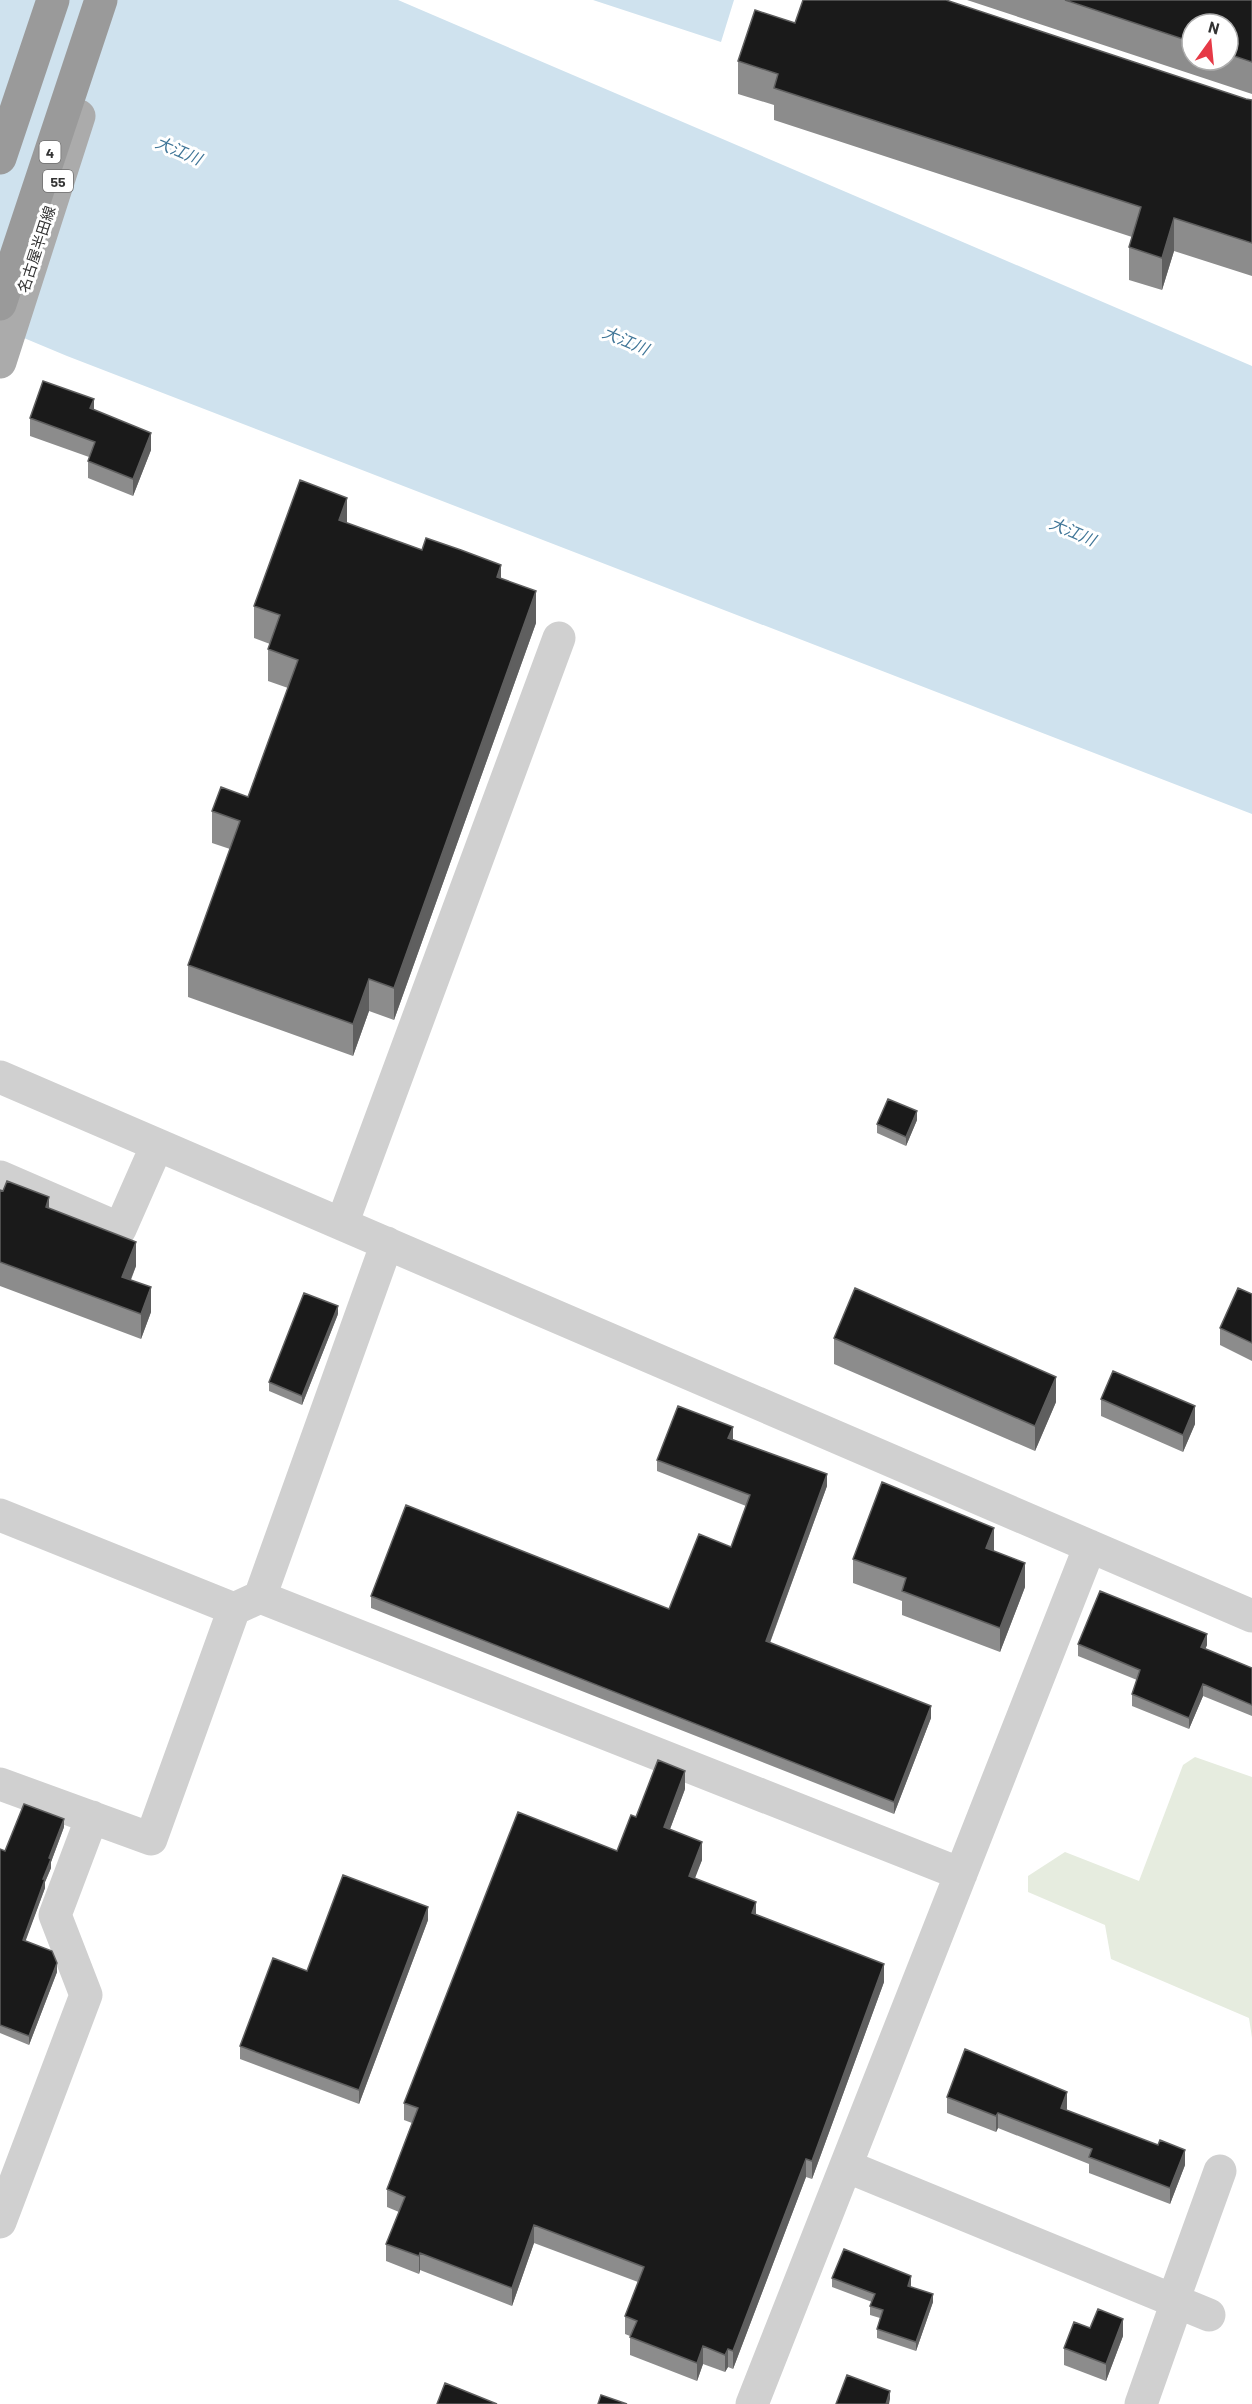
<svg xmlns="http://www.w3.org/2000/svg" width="1252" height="2404" font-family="Barlow,'Noto Sans JP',sans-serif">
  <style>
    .green { fill: #e6ecdf }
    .water { fill: #cfe2ee }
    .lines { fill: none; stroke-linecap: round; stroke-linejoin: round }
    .minor { stroke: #d0d0d0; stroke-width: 33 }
    .major { stroke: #ababab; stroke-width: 33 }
    .highway { stroke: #9a9a9a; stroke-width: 33 }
    .wall { fill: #8c8c8c; fill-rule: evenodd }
    .shaded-wall { fill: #5f5f5f }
    .building { fill: #1a1a1a; stroke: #5f5f5f; stroke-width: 1.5 }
    .labels { text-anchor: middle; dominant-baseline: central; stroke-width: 6; stroke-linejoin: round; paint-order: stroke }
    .shield { fill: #fff; stroke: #707070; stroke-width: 1.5 }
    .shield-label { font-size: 14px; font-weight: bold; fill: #333 }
    .street-label { font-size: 15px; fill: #333; stroke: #fff }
    .water-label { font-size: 16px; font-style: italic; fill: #3f7597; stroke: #fff }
  </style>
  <rect width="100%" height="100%" fill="#fff"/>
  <path class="green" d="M 1195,1757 L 1252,1777 L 1252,2038 L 1249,2018 L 1111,1959 L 1105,1925 L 1028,1892 L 1028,1876 L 1065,1852 L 1139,1881 L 1183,1765 Z"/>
  <path class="water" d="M 0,0 L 398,0 L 1252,366 L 1252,814 L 67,356 L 0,328 Z
    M 593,0 L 734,0 L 721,42 Z"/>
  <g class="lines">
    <path class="minor" d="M 0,1077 L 1252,1616
      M 0,1177 L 120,1229 L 157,1145
      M 342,1224 L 559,638
      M 387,1243 L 260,1597 L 961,1874
      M 0,1515 L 234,1609
      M 0,1784 L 151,1839 L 234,1609 L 260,1597
      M 846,2166 L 1209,2315
      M 0,2222 L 86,1995 L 55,1915 L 92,1817
      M 1173,2301 L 1220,2171
      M 752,2404 L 1090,1546
      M 1141,2404 L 1177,2302"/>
    <path class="major" d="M 0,362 L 79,116"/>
    <path class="highway" d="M 0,158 L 53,0
      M 0,304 L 101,0"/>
  </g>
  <path class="wall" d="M 967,0 L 1252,0 L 1252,94 ZM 1192,24 L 1228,24 L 1228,60 L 1192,60 Z
    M 795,23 L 1252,100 L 1252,276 L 1174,251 L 1162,290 L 1129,280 L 1129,247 L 1132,237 L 774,120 L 774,105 L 738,94 L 738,61 Z
    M 94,410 L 151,450 L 133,496 L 88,478 L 88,461 L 89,457 L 30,436 L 30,418 Z
    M 347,523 L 501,578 L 536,623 L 394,1020 L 369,1011 L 353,1056 L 188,997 L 188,965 L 230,849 L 212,843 L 212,811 L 248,797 L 288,688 L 268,681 L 268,649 L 270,644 L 254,638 L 254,606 Z
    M 917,1120 L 906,1146 L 877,1133 L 877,1124 Z
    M 0,1190 L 49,1208 L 136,1266 L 131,1280 L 151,1312 L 141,1339 L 0,1286 Z
    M 1252,1294 L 1252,1361 L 1220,1345 L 1220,1328 Z
    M 338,1314 L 302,1405 L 269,1391 L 269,1382 Z
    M 834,1338 L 1056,1402 L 1035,1451 L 834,1364 Z
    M 1101,1399 L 1195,1424 L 1183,1452 L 1101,1416 Z
    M 733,1440 L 827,1486 L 770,1643 L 931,1718 L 894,1814 L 371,1608 L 371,1596 L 669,1609 L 731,1547 L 746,1506 L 657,1471 L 657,1460 Z
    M 994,1551 L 1025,1587 L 1000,1652 L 902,1615 L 902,1601 L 853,1583 L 853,1559 Z
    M 1078,1644 L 1207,1645 L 1205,1649 L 1252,1668 L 1252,1716 L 1203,1696 L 1189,1729 L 1132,1706 L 1132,1694 L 1137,1680 L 1078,1656 Z
    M 685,1789 L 670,1829 L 702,1860 L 694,1878 L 756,1915 L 884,1982 L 812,2179 L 806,2177 L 733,2369 L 728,2367 L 725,2372 L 703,2364 L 697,2381 L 630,2355 L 630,2336 L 625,2334 L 625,2316 L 638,2282 L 534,2243 L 512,2306 L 420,2270 L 419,2274 L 386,2261 L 386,2244 L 399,2212 L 387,2207 L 387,2189 L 412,2123 L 404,2120 L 404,2103 L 617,1851 L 636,1817 Z
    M 64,1827 L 51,1862 L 51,1868 L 45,1882 L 45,1888 L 25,1941 L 57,1972 L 29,2045 L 0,2033 L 0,1850 L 5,1851 Z
    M 428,1920 L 359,2104 L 240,2059 L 240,2046 L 307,1971 Z
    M 947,2097 L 1067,2108 L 1067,2110 L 1185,2165 L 1170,2204 L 1089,2173 L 1089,2164 L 998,2128 L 996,2132 L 947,2113 Z
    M 832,2278 L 911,2285 L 910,2287 L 933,2302 L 916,2351 L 877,2338 L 877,2329 L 880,2318 L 870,2315 L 870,2306 L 872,2302 L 832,2287 Z
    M 1090,2328 L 1123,2336 L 1106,2381 L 1064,2365 L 1064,2348 Z"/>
  <path class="shaded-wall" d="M 1174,218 L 1174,251 L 1162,290 L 1162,258 Z
    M 94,399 L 94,416 L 90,408 Z
    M 151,433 L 151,450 L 133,496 L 133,479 Z
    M 347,498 L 347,530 L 339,520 Z
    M 501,565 L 501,597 L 497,577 Z
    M 536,591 L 536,623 L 394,1020 L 394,988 Z
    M 369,979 L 369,1011 L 353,1056 L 353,1024 Z
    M 917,1111 L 917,1120 L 906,1146 L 906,1137 Z
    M 49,1197 L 49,1221 L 46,1207 Z
    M 136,1242 L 136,1266 L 122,1301 L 122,1277 Z
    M 151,1287 L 151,1312 L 141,1339 L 141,1314 Z
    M 338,1306 L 338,1314 L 302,1405 L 302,1396 Z
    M 1056,1377 L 1056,1402 L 1035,1451 L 1035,1426 Z
    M 1195,1406 L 1195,1424 L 1183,1452 L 1183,1435 Z
    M 733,1427 L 733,1439 L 728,1450 L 728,1438 Z
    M 827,1474 L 827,1486 L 766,1653 L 766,1641 Z
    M 994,1528 L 994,1553 L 986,1548 Z
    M 1025,1563 L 1025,1587 L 1000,1652 L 1000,1628 Z
    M 1207,1634 L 1207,1645 L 1201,1659 L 1201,1647 Z
    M 1203,1684 L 1203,1696 L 1189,1729 L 1189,1718 Z
    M 931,1706 L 931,1718 L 894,1814 L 894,1802 Z
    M 685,1771 L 685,1789 L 664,1845 L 664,1827 Z
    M 64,1819 L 64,1827 L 51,1862 L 51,1868 L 45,1882 L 45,1888 L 23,1948 L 23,1940 L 43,1879 L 49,1858 Z
    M 702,1842 L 702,1860 L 689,1894 L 689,1876 Z
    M 756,1902 L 756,1920 L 752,1913 Z
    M 428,1907 L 428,1920 L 359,2104 L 359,2090 Z
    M 57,1963 L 57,1972 L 29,2045 L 29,2036 Z
    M 884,1964 L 884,1982 L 812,2179 L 812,2161 Z
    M 1067,2092 L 1067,2108 L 1061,2124 L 1061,2108 Z
    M 998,2113 L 998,2128 L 996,2132 L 996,2116 Z
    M 1185,2150 L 1185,2165 L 1170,2204 L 1170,2188 Z
    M 806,2159 L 806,2177 L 733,2369 L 733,2351 Z
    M 534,2225 L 534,2243 L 512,2306 L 512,2288 Z
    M 420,2253 L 420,2270 L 419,2274 L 419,2256 Z
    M 911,2276 L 911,2285 L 908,2295 L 908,2286 Z
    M 933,2294 L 933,2302 L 916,2351 L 916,2342 Z
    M 1123,2319 L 1123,2336 L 1106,2381 L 1106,2364 Z
    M 703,2346 L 703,2364 L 697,2381 L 697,2363 Z
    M 728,2349 L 728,2367 L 725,2372 L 725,2355 Z
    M 890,2391 L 890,2399 L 889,2404 L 886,2404 Z"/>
  <path class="building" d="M 803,0 L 946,0 L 1246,99 L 1252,100 L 1252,243 L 1174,218 L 1162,258 L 1129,247 L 1141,207 L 774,88 L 778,74 L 738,61 L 755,10 L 795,23 Z
    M 1065,0 L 1252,0 L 1252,62 L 1228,54 L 1228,24 L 1192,24 L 1192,42 Z
    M 43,381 L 94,399 L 90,408 L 151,433 L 133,479 L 88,461 L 95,442 L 30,418 Z
    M 300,480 L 347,498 L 339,520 L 422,550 L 426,538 L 461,550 L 501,565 L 497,577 L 536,591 L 394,988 L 369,979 L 353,1024 L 188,965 L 240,821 L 212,811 L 221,787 L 248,797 L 298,660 L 268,649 L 280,615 L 254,606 Z
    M 888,1099 L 917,1111 L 906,1137 L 877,1124 Z
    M 7,1181 L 49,1197 L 46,1207 L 136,1242 L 122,1277 L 151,1287 L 141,1314 L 0,1262 L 0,1190 L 3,1191 Z
    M 855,1288 L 1056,1377 L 1035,1426 L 834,1338 Z
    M 1238,1288 L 1252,1294 L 1252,1343 L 1220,1328 Z
    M 304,1293 L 338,1306 L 302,1396 L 269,1382 Z
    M 1113,1371 L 1195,1406 L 1183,1435 L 1101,1399 Z
    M 678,1406 L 733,1427 L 728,1438 L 827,1474 L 766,1641 L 931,1706 L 894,1802 L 371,1596 L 406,1505 L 669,1609 L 699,1534 L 731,1547 L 750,1495 L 657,1460 Z
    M 882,1482 L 994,1528 L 986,1548 L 1025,1563 L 1000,1628 L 902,1591 L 906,1578 L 853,1559 Z
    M 1100,1591 L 1207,1634 L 1201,1647 L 1252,1668 L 1252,1705 L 1203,1684 L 1189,1718 L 1132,1694 L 1140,1670 L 1078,1644 Z
    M 658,1760 L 685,1771 L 664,1827 L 702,1842 L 689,1876 L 756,1902 L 752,1913 L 884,1964 L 812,2161 L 806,2159 L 733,2351 L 728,2349 L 725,2355 L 703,2346 L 697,2363 L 630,2337 L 637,2321 L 625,2316 L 644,2267 L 534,2225 L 512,2288 L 420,2253 L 419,2256 L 386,2244 L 405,2197 L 387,2189 L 418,2108 L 404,2103 L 518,1812 L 617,1851 L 631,1815 L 636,1817 Z
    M 24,1804 L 64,1819 L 49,1858 L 51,1859 L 43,1879 L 45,1879 L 23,1940 L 52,1951 L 57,1963 L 29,2036 L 0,2025 L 0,1849 L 5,1851 Z
    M 343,1875 L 428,1907 L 359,2090 L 240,2046 L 273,1958 L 307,1971 Z
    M 965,2049 L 1067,2092 L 1061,2108 L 1158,2145 L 1160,2140 L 1185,2150 L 1170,2188 L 1089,2157 L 1092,2149 L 998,2113 L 996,2116 L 947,2097 Z
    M 844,2249 L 911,2276 L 908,2286 L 933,2294 L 916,2342 L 877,2329 L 883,2310 L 870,2306 L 875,2294 L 832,2278 Z
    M 1098,2309 L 1123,2319 L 1106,2364 L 1064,2348 L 1074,2322 L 1090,2328 Z
    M 847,2375 L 890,2391 L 886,2404 L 836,2404 Z
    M 445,2383 L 497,2404 L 437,2404 Z
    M 601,2395 L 627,2404 L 598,2404 Z"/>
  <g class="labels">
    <g class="shield">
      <rect x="39.5" y="141" width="21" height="22" rx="4.5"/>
      <rect x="43" y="170" width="30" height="22" rx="4.5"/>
    </g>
    <g class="shield-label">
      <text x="50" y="152">4</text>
      <text x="58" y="181">55</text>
    </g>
    <g class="street-label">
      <text transform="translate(36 249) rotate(-72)">名古屋半田線</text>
    </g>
    <g class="water-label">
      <text transform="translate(179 150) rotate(23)">大江川</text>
      <text transform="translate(626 340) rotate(23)">大江川</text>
      <text transform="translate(1073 531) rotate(23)">大江川</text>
    </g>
  </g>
  <g transform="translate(1210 42) rotate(15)"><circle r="28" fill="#ffffff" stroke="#adadad" stroke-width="1.5"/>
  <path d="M0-4.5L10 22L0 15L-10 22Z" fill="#e63946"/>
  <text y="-9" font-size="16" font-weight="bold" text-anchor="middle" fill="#333333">N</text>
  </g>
</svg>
